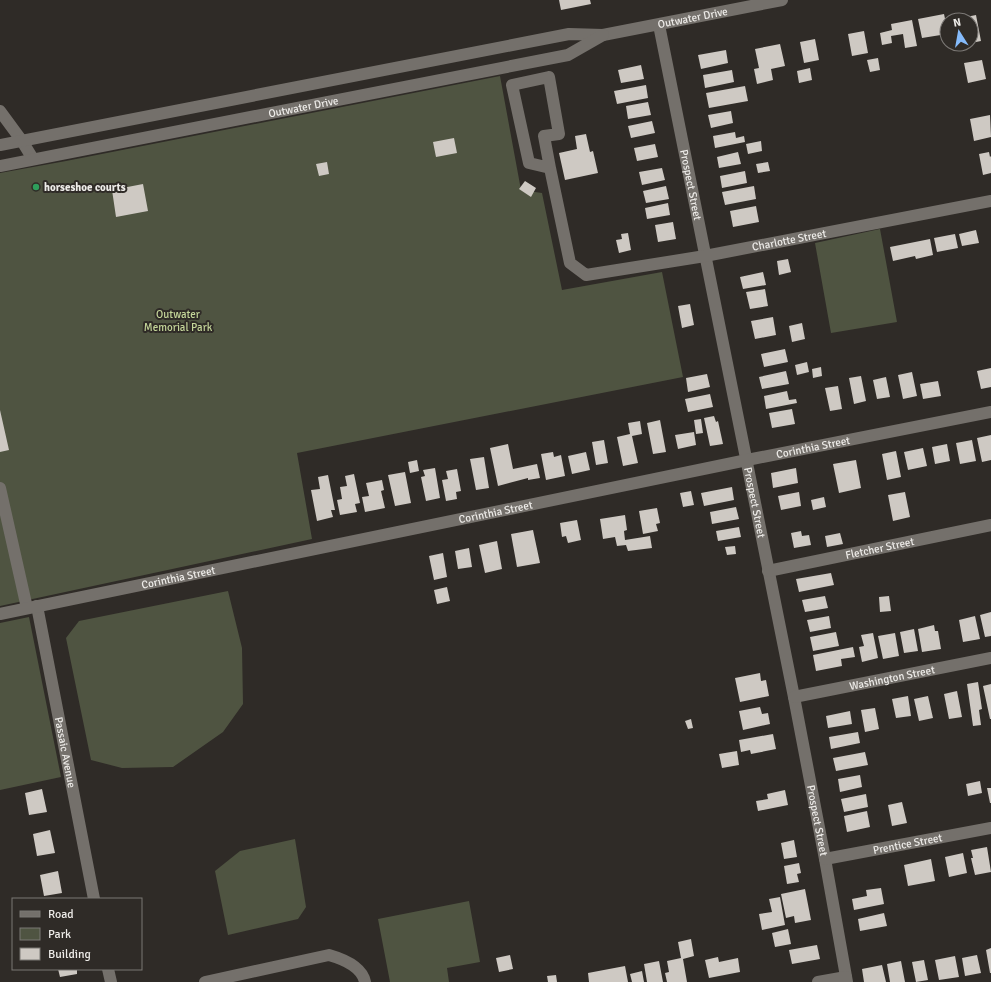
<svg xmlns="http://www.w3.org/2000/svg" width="991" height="982" font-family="Signika,sans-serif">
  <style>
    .green { fill: #4f5441 }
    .building { fill: #cec9c3 }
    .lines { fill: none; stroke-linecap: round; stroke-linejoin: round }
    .minor { stroke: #74706b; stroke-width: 12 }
    .leisure-dot { fill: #2e9e5b; stroke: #2f2b27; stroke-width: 1.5 }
    .labels { text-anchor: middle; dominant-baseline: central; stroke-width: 4; stroke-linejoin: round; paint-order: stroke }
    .street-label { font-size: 11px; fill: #eeece9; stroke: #2f2b27 }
    .poi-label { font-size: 11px; font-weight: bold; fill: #eeece9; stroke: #2f2b27; text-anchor: start }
    .park-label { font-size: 11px; fill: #c4d599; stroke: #2f2b27 }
  </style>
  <rect width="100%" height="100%" fill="#2f2b27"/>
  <path class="green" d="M 500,76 L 521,190 L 542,193 L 562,290 L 662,272 L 683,377 L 297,453 L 312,539 L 0,606 L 0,173 L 66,161 Z
    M 880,229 L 897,322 L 831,333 L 815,243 Z
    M 228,591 L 242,648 L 243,704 L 223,732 L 173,767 L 122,768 L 91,760 L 66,638 L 79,621 Z
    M 29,617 L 61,777 L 0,790 L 0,623 Z
    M 295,839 L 306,907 L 298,919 L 228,935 L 215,871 L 240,851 Z
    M 469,901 L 480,962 L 447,968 L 449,982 L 390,982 L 378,919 Z"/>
  <path class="building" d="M 559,0 L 590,0 L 591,4 L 561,10 Z
    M 944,14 L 947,28 L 947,34 L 922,38 L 918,19 Z
    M 976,15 L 981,41 L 971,43 L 971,20 L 956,20 L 956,19 Z
    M 912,20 L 917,46 L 905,48 L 903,34 L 891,36 L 892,43 L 882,45 L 880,33 L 892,30 L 891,24 Z
    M 864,31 L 868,53 L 852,56 L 848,34 Z
    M 815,39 L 819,60 L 804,63 L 800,42 Z
    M 780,44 L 785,66 L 771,69 L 773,80 L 757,84 L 754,69 L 759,68 L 755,49 Z
    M 726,50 L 728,63 L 701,69 L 698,55 Z
    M 878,58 L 880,70 L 870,72 L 867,60 Z
    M 982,60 L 986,79 L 968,83 L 964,63 Z
    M 641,65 L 644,79 L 621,83 L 618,70 Z
    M 810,68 L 812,80 L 799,83 L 797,71 Z
    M 732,70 L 734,82 L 705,88 L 703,75 Z
    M 646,85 L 648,98 L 617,104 L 614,91 Z
    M 745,86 L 748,101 L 709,108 L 706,93 Z
    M 648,102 L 651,115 L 628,119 L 626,106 Z
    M 731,111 L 733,123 L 711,128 L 708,115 Z
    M 990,115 L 991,137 L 974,141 L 970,119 Z
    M 652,121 L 655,133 L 631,138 L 628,126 Z
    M 735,132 L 736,138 L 744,136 L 745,142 L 715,148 L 713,136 Z
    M 586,134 L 590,152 L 593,151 L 598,173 L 565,180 L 559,153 L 577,149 L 575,136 Z
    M 454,138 L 457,153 L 436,157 L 433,142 Z
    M 761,141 L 762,151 L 748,154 L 746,144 Z
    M 655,144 L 658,157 L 637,161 L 634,148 Z
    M 738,152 L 741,164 L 719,168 L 717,157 Z
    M 989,152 L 990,157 L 991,156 L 991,173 L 983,175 L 979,154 Z
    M 327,162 L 329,174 L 319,176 L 316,164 Z
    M 768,162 L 770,171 L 758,173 L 756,164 Z
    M 662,168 L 665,180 L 642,185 L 639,172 Z
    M 745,171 L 747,183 L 722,188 L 720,176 Z
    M 525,181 L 536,188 L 531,197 L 519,189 Z
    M 143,184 L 148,211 L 116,217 L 112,190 Z
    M 666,186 L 669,199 L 646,203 L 643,191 Z
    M 754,186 L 756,199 L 725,205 L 722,192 Z
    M 668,203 L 670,215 L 647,219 L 645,208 Z
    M 756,206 L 759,222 L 733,227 L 730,211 Z
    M 673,222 L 676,239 L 658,242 L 655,225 Z
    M 976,230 L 979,243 L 962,246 L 959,234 Z
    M 628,233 L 631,250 L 619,253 L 616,240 L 622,239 L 621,234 Z
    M 955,234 L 958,248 L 937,252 L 934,238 Z
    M 930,239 L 933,255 L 916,259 L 915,256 L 893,261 L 890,247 Z
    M 788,259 L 791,272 L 779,275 L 777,261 Z
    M 763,272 L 766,285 L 743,289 L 740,277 Z
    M 765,289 L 768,306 L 750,309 L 746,292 Z
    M 690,304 L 694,325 L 682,328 L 678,306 Z
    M 773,317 L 776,335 L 755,339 L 751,321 Z
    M 802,323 L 805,339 L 792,342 L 789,326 Z
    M 785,349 L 788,362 L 764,367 L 761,354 Z
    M 807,362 L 809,372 L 797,375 L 795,365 Z
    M 821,367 L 822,376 L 813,378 L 812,369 Z
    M 991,368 L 991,387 L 981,389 L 977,371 Z
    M 786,371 L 789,384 L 762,389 L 759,377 Z
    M 912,372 L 917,396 L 903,399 L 898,375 Z
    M 707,374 L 710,387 L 688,392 L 686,378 Z
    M 861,376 L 866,401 L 854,404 L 849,378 Z
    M 886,377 L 890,397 L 877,399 L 873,380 Z
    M 938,381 L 941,396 L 923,399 L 920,384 Z
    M 838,386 L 842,409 L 830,411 L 825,388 Z
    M 787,391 L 789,400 L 796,399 L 797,403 L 766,409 L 764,396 Z
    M 710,394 L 713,407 L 688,412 L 685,399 Z
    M 792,409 L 795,424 L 772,428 L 769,413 Z
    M 0,410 L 9,450 L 0,452 Z
    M 714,416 L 716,422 L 718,421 L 723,444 L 710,446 L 704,418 Z
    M 701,419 L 703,433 L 696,434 L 694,420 Z
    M 660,420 L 666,452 L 653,454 L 647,423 Z
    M 640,421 L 642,434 L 632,436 L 638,463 L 623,466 L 617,437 L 630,434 L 628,423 Z
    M 694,432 L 696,445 L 678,449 L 675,435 Z
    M 991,435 L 991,460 L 982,462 L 977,438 Z
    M 604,440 L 608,463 L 596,465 L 592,442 Z
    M 972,440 L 976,461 L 960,464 L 956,443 Z
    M 508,444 L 513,469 L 537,464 L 540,478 L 528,480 L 528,478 L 498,486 L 490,448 Z
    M 947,444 L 950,461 L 935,464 L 932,447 Z
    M 923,448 L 927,466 L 908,470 L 904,452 Z
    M 896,451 L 901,477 L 887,480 L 882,454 Z
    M 553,452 L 554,457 L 561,455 L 565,476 L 546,480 L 541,454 Z
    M 586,452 L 590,470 L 572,474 L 568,456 Z
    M 484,457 L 489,488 L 476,490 L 470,459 Z
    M 417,460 L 419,471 L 410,473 L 408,462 Z
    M 856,460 L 861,488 L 839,493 L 833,464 Z
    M 435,468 L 440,498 L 426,501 L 421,477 L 425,476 L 423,470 Z
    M 796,468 L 798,483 L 773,488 L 771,473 Z
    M 457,469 L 461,491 L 456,492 L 457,499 L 446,501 L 442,480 L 448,479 L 446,471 Z
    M 405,472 L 411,503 L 395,506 L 388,475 Z
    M 354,474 L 360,503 L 355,504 L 357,512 L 340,515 L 337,500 L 342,499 L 340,487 L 347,486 L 345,476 Z
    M 328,475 L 335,510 L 331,510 L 333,517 L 317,521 L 311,490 L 320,489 L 318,477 Z
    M 382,480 L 384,490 L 381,491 L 385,508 L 365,512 L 362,497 L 369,496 L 366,483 Z
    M 732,487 L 734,500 L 704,506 L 701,493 Z
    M 691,491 L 694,505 L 683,507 L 680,493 Z
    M 799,492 L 801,506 L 781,510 L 778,496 Z
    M 905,492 L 910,517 L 893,521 L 888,495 Z
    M 824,497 L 826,507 L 813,510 L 811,500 Z
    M 736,507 L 739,519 L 712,524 L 710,512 Z
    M 657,508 L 660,523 L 656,524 L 658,531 L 643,534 L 639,511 Z
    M 625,515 L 627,530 L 624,531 L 625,540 L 650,536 L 652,548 L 628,551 L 626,545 L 617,546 L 615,537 L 603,539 L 600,519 Z
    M 577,520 L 581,540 L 568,543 L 566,536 L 562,537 L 560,523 Z
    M 739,527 L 741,537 L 718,541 L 716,531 Z
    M 533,530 L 540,563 L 517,567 L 511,534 Z
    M 801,531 L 802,536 L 809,535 L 811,545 L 794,548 L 791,533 Z
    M 840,533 L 843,544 L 827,547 L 825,536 Z
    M 497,541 L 502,569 L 485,573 L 479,545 Z
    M 735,546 L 736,554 L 727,555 L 725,547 Z
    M 469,548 L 472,567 L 458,569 L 455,551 Z
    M 443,553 L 447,577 L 434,580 L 429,556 Z
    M 831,573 L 834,585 L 799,592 L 796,579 Z
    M 447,587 L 450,601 L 437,604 L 434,590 Z
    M 825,596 L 828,608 L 805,612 L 802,600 Z
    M 889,596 L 891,611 L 880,612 L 879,597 Z
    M 991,612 L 991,636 L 985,637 L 980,615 Z
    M 829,616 L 831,628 L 810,632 L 807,620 Z
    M 975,616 L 980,639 L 963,642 L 959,620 Z
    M 934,625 L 935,631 L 938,631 L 941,649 L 922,652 L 918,629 Z
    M 914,629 L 918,651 L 904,653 L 900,632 Z
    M 836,632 L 839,646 L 813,651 L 810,637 Z
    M 873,633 L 878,658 L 862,662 L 859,647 L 864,646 L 861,635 Z
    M 895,633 L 899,656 L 883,659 L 878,636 Z
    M 853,647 L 855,657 L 841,659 L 842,666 L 816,671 L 813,655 Z
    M 760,673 L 761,681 L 766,680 L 769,696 L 740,702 L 735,678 Z
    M 978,682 L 982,709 L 979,710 L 981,725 L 973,726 L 967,684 Z
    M 991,684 L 991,719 L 990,719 L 983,686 Z
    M 957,691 L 962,717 L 949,719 L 944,694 Z
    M 908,696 L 911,716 L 896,718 L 892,699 Z
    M 928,696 L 933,718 L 919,721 L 914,699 Z
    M 760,707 L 762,714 L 768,713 L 770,724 L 743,730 L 739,711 Z
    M 875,708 L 879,729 L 865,732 L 861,710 Z
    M 850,711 L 852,724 L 828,728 L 826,716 Z
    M 691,719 L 693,728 L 688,729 L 685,721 Z
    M 858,732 L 860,743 L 831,749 L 829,737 Z
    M 773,734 L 776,749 L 751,754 L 750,750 L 741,752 L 739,740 Z
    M 737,751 L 739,765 L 722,768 L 719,754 Z
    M 865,752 L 868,765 L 836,771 L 833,758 Z
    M 860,775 L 862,787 L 840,792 L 838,779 Z
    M 980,781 L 982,793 L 968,796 L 966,784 Z
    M 987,788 L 991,788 L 991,803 L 990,803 Z
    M 42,789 L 47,812 L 29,815 L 25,793 Z
    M 785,790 L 788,805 L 758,811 L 756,801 L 768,799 L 767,794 Z
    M 866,794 L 868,807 L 844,812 L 841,799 Z
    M 902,802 L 907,823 L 892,826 L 888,805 Z
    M 867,811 L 870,827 L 847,832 L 844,816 Z
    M 50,830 L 55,853 L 37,856 L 33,834 Z
    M 794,840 L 797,857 L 784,859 L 781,843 Z
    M 987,847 L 991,872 L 975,875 L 971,858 L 973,858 L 971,850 Z
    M 963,853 L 967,873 L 949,877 L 945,857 Z
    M 931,859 L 935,881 L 908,886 L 904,865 Z
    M 799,863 L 801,873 L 797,874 L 799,882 L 787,884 L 784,866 Z
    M 58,871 L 62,893 L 44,896 L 40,875 Z
    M 881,888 L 884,904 L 854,910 L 852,899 L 867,896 L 866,890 Z
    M 805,889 L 811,920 L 795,923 L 794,916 L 786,918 L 781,894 Z
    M 780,897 L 785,925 L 762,930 L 759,914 L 772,912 L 769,899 Z
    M 884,913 L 887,926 L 860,931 L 858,919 Z
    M 788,929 L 791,944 L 775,947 L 772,933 Z
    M 691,939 L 694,956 L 683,959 L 687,982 L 667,982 L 665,973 L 669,972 L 667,961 L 681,958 L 678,942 Z
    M 817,945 L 820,959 L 792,964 L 789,950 Z
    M 991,948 L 991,973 L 990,973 L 986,950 Z
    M 510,955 L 513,969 L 499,972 L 496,958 Z
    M 977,955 L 981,973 L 965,976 L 962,958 Z
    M 955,956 L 959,977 L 939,980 L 935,960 Z
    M 718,957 L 719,962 L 738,958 L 740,972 L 709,978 L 705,960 Z
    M 924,960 L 928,980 L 916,982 L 912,962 Z
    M 659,961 L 663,982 L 647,982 L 644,964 Z
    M 901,961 L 905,982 L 890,982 L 887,964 Z
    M 882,965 L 886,982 L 864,982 L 862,969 Z
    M 625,966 L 628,982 L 589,982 L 588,973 Z
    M 58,969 L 77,969 L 77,974 L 60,977 Z
    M 642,971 L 644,982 L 632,982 L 630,974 Z
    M 556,975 L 557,982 L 548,982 L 547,976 Z"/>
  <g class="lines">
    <g class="minor">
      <path id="s1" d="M 659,25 L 794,697 L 825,859 L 847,982"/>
      <path d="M 0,111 L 22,141 L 33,159"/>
      <path id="s2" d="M 0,145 L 569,34 L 603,35 L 782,0"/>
      <path id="s3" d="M 0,166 L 568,55 L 603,35"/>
      <path id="s4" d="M 550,168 L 544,136 L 559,134 L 549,77 L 512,85 L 529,163 L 550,168 L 570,263 L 586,275 L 705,256 L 991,201"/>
      <path d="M 0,488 L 27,608"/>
      <path id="s5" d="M 768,571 L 991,525"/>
      <path id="s6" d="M 37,606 L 94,899"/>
      <path id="s7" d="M 0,614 L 747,460 L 991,412"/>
      <path id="s8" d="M 794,697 L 991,658"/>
      <path id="s9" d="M 825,859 L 991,828"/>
      <path d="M 108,969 L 111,982"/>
      <path d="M 205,982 L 329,955 C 343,959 362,967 365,982"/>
      <path d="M 818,982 L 846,977"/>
    </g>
  </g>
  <circle class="leisure-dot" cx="36" cy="187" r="4"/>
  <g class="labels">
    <g class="street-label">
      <text stroke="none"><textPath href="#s2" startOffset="705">Outwater Drive</textPath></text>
      <text stroke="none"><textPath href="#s3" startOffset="309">Outwater Drive</textPath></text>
      <text stroke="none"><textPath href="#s1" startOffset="163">Prospect Street</textPath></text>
      <text stroke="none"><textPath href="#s4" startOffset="568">Charlotte Street</textPath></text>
      <text stroke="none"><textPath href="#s7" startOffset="830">Corinthia Street</textPath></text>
      <text stroke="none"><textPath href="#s1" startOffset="487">Prospect Street</textPath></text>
      <text stroke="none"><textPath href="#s7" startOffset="506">Corinthia Street</textPath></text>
      <text stroke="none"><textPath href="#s5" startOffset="114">Fletcher Street</textPath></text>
      <text stroke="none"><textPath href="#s7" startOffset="182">Corinthia Street</textPath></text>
      <text stroke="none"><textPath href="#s8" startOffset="100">Washington Street</textPath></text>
      <text stroke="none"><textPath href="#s6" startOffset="149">Passaic Avenue</textPath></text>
      <text stroke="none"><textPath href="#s1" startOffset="811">Prospect Street</textPath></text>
      <text stroke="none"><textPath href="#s9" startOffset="84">Prentice Street</textPath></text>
    </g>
    <g class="poi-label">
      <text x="44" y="187">horseshoe courts</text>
    </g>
    <g class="park-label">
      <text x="178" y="314">Outwater<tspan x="178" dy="13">Memorial Park</tspan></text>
    </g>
  </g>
  <rect x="12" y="898" width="130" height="72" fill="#2f2b27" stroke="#7b7875"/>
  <rect x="20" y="911" width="20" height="6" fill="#74706b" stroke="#7b7875"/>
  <text x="48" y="918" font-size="12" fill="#eeece9">Road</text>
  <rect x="20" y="928" width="20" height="12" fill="#4f5441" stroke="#7b7875"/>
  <text x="48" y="938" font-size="12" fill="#eeece9">Park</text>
  <rect x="20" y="948" width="20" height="12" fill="#cec9c3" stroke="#7b7875"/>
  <text x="48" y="958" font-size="12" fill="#eeece9">Building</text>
  <g transform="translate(959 32) rotate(349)"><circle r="19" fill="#2f2b27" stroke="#7b7875"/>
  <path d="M0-3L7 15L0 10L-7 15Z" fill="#85bbfb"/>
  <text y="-6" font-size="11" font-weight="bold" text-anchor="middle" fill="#eeece9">N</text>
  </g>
</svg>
